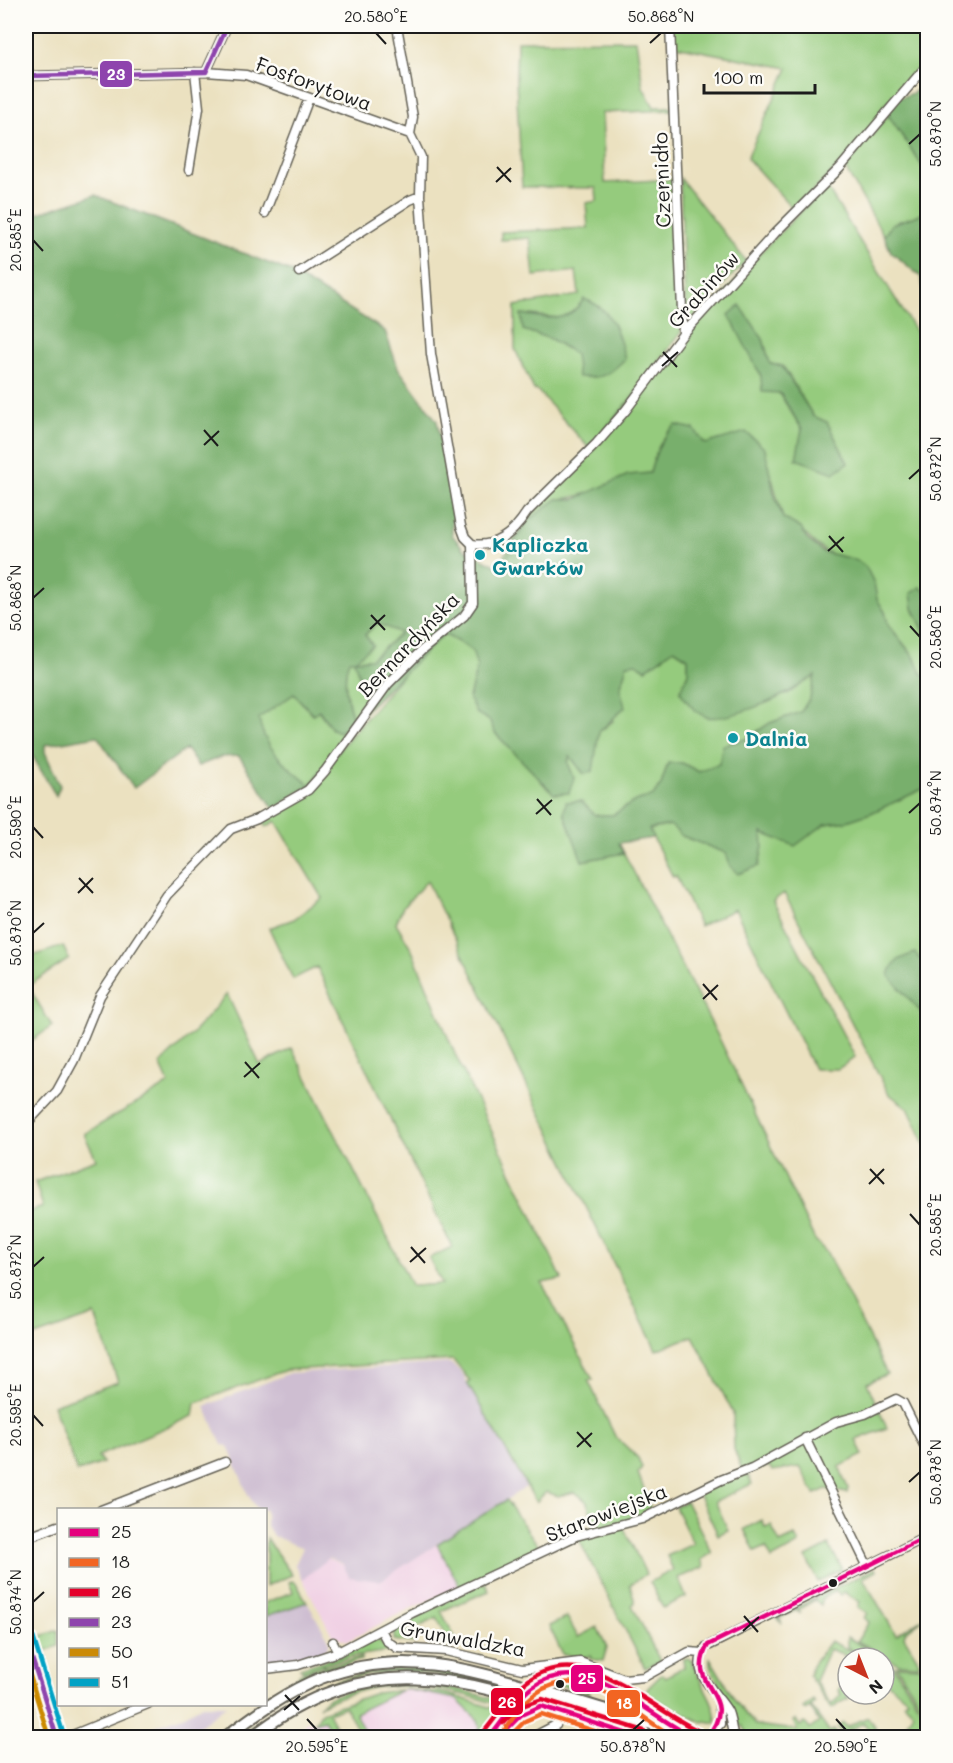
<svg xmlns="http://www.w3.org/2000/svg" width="953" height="1763" font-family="Mali,sans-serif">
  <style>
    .built { fill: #f0d0e4 }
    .industrial { fill: #cebed1 }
    .green { fill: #95cb7d; stroke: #58744c; stroke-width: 1.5; fill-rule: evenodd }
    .forest { fill: #78af6c; stroke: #4a6644; stroke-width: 1.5; fill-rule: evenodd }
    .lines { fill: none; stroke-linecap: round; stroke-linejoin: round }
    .minor-casing { stroke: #646155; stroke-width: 11 }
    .major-casing { stroke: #646155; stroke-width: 14 }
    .minor { stroke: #fff; stroke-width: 8 }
    .major { stroke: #fff; stroke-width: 10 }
    .bus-1-casing { stroke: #fdfcf7; stroke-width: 9 }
    .bus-2-casing { stroke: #fdfcf7; stroke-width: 9 }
    .bus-3-casing { stroke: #fdfcf7; stroke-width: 9 }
    .bus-4-casing { stroke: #fdfcf7; stroke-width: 9 }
    .bus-5-casing { stroke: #fdfcf7; stroke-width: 9 }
    .bus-6-casing { stroke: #fdfcf7; stroke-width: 9 }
    .bus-1 { stroke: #e5007d; stroke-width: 4.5 }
    .bus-2 { stroke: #f26522; stroke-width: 4.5 }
    .bus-3 { stroke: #e4002b; stroke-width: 4.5 }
    .bus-4 { stroke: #8e44ad; stroke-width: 4.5 }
    .bus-5 { stroke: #cb8a06; stroke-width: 4.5 }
    .bus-6 { stroke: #01a2c5; stroke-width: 4.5 }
    .ticks { fill: none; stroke: #1c1c1c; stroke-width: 2 }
    .culture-dot { fill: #0f9aa8; stroke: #fdfcf7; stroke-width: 2 }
    .bus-dot { fill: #1c1c1c; stroke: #fdfcf7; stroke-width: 2 }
    .labels { text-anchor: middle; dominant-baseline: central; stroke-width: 5; stroke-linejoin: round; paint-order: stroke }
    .street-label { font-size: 20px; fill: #1c1c1c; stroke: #fdfcf7 }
    .culture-label { font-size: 20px; font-weight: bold; fill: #0d838f; stroke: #fdfcf7; text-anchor: start }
    .line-badge { stroke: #fdfcf7; stroke-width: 2 }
    .badge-label { font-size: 16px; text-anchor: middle; font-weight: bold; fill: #fff }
    .neatline { fill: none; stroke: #1c1c1c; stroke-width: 2 }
    .ticks-label { font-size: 15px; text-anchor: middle; fill: #1c1c1c }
  </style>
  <rect width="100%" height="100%" fill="#fdfcf7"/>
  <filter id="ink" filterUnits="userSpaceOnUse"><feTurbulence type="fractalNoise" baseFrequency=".0167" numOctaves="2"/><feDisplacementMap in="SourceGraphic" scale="12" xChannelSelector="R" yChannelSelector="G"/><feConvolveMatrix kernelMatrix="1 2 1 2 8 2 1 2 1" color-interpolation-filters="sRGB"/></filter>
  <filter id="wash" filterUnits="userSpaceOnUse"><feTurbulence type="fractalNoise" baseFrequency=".008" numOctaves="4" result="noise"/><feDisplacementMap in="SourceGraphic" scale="24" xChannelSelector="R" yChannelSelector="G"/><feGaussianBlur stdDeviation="1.35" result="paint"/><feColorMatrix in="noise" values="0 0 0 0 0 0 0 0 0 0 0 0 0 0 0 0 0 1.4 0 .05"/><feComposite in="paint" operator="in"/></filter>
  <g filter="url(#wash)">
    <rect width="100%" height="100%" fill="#ebe1c0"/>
    <path class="built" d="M 437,1544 L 460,1587 L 405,1611 L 347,1641 L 332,1635 L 295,1565 L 303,1548 L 380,1580 Z
      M 405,1690 L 456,1698 L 478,1720 L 480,1726 L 477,1737 L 362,1737 L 345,1707 L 377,1694 Z
      M 321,1720 L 327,1722 L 335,1737 L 293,1738 L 303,1731 L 306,1721 L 314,1723 Z"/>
    <path class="industrial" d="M 450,1363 L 461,1372 L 526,1487 L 380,1581 L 349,1577 L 343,1564 L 329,1558 L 303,1579 L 295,1565 L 303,1548 L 273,1536 L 266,1524 L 266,1510 L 257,1509 L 248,1495 L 228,1446 L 222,1445 L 205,1406 L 290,1373 Z
      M 307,1602 L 330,1642 L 327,1648 L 319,1654 L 293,1663 L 266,1666 L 266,1616 Z
      M 227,1705 L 184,1737 L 126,1737 L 185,1715 L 202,1705 Z"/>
    <path class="green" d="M 672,26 L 927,26 L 927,62 L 843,162 L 794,210 L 747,158 L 788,68 L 675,46 Z
      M 636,40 L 643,87 L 654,107 L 670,107 L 672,110 L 602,113 L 605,183 L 676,179 L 681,332 L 640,388 L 589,448 L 537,390 L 534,390 L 515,349 L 515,306 L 579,295 L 576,271 L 534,276 L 530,238 L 501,240 L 501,232 L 588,228 L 586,203 L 597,201 L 596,188 L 522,187 L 516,80 L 517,41 ZM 576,312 L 575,354 L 551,339 L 523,330 L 522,314 L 561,318 Z
      M 888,115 L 927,173 L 927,212 L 892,224 L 884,236 L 845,168 Z
      M 680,178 L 746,261 L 686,325 Z
      M 826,186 L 927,350 L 927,593 L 920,587 L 913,608 L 927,637 L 927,678 L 921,673 L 914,657 L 888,624 L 885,612 L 876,599 L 874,583 L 857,560 C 811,554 817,537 783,518 L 771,475 L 705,444 L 676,425 C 660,438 655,454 650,473 C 616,477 591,498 557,499 L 490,721 L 495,733 L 519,755 L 547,788 L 574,778 L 568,763 L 570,756 L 584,774 L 599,732 L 613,721 L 626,664 L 636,663 L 646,669 L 674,649 L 688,658 L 688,673 L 680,692 L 722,716 L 789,693 L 815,675 L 810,698 L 801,712 L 770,723 L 746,739 L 724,745 L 719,764 L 699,772 L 682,763 L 668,763 L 661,785 L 653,796 L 635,801 L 614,815 L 594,815 L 582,861 L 624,853 L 721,1042 L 815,1240 L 827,1253 L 887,1374 L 867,1383 L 887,1428 L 856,1440 L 863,1455 L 839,1467 L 848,1488 L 847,1493 L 826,1489 L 815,1494 L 800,1467 L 772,1471 L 769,1466 L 747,1473 L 752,1484 L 715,1501 L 728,1530 L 718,1535 L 698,1493 L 742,1470 L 734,1449 L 733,1413 L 693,1336 L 656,1350 L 427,881 L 403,907 L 396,923 L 411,948 L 455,1054 L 562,1279 L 542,1283 L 593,1380 L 588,1380 L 615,1436 L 638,1458 L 642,1467 L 638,1473 L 652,1512 L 622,1524 L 646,1574 L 630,1585 L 635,1603 L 632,1605 L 660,1661 L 645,1668 L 576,1534 L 597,1527 L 586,1501 L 575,1492 L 558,1496 L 546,1492 L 536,1502 L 467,1383 L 470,1381 L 453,1360 L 286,1370 L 195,1403 L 193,1416 L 98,1456 L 103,1463 L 77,1472 L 53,1405 L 118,1382 L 95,1315 L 35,1336 L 26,1312 L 26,1213 L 43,1207 L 35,1182 L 96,1159 L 84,1134 L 169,1084 L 160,1064 L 194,1032 L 227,994 L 260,1065 L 292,1048 L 412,1286 L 442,1284 L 429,1258 L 452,1247 L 317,967 L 293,979 L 269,928 L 294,919 L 322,898 L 276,821 L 266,827 L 263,823 L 296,801 L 410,666 L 444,634 L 468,647 L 498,609 L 477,667 L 469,698 L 542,511 L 526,522 L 502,568 L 498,566 L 528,515 L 572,470 L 689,332 L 762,251 ZM 763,339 L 770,364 L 783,366 L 813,416 L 827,422 L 848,463 L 802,429 L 779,393 L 761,376 L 746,345 Z
      M 377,623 L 402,632 L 371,659 L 354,660 L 369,707 L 310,785 C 288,768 262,746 258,718 L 294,694 L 312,714 L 318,710 L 332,729 L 353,718 C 346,699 342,678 349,659 L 354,660 L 372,645 L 365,635 Z
      M 927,787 L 927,1148 L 908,1108 L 889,1094 L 784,893 L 773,901 L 855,1057 L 838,1069 L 814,1069 L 735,909 L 700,926 L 676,876 L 673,877 L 649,830 L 671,825 L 689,839 L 726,853 L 762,833 L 847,821 Z
      M 63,946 L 69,959 L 28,986 L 52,1026 L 26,1045 L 26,958 Z
      M 506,1500 L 542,1551 L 460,1587 L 437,1544 Z
      M 686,1501 L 712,1553 L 701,1560 L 704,1567 L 678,1578 L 686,1597 L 663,1608 L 650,1582 L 673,1570 L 667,1556 L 693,1544 L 675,1507 Z
      M 762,1520 L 765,1527 L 771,1525 L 780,1543 L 795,1536 L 799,1544 L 772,1559 L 766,1547 L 755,1552 L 744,1529 Z
      M 266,1538 L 292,1575 L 266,1586 Z
      M 829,1545 L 842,1569 L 818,1582 L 806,1557 Z
      M 875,1568 L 876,1571 L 863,1578 L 896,1635 L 927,1616 L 905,1633 L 904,1637 L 920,1663 L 918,1665 L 899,1664 L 857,1641 L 869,1622 L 864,1618 L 867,1613 L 858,1607 L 860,1602 L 844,1592 L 840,1596 L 836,1591 L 821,1599 L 821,1605 L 815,1600 L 799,1609 L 800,1614 L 797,1610 L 780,1618 L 782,1624 L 777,1617 Z
      M 292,1581 L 296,1583 L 307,1602 L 266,1616 L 266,1602 L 293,1592 L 289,1582 Z
      M 485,1582 L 489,1591 L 441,1611 L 459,1645 L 451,1646 L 437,1618 L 416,1628 L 411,1619 Z
      M 567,1617 L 578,1637 L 597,1627 L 607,1647 L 603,1661 L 590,1659 L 591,1655 L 586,1657 L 563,1655 L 549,1626 Z
      M 405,1625 L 413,1643 L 394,1640 L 394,1631 Z
      M 58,1630 L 58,1646 L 38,1654 L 33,1639 Z
      M 847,1637 L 881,1657 L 868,1658 L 847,1647 Z
      M 378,1639 L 391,1651 L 353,1656 L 303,1671 L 300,1668 L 343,1655 L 369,1641 Z
      M 830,1641 L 853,1652 L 844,1667 L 840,1665 L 845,1655 L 829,1649 L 815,1681 L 831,1705 L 841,1695 L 838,1690 L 842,1687 L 849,1698 L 831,1709 L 809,1676 L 812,1666 Z
      M 361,1657 L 361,1660 L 316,1673 L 266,1700 L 266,1697 L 299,1677 L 299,1674 Z
      M 710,1658 L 736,1702 L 755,1725 L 797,1730 L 793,1721 L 796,1720 L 800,1726 L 805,1723 L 810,1729 L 819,1722 L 810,1707 L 805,1710 L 803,1708 L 813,1700 L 815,1703 L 811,1706 L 829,1732 L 834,1730 L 839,1737 L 749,1737 L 742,1726 L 738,1726 C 736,1703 706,1673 710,1658 Z
      M 683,1659 L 688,1658 L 692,1661 C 699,1684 716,1699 716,1723 L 705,1721 L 703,1723 L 643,1693 L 662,1674 L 665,1677 L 684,1667 Z
      M 884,1660 L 892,1664 L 927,1718 L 915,1737 L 903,1737 L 908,1727 L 906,1725 L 913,1712 L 904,1703 L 907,1699 L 884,1680 Z
      M 896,1666 L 922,1667 L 927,1675 L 927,1714 Z
      M 419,1668 L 475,1677 L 518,1690 L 516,1693 C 400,1659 340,1662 241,1737 L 236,1738 C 296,1691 343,1670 419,1668 Z
      M 565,1680 L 583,1681 L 589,1694 L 551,1682 Z
      M 408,1683 L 454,1688 L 508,1703 L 505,1707 C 437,1685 387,1673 319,1706 C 333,1688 386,1684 408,1683 Z
      M 404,1689 L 445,1693 L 502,1711 L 486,1731 L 477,1737 L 480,1726 L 478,1720 L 456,1699 Z
      M 402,1690 L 355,1713 L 367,1737 L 362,1737 L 345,1707 L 328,1713 L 341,1737 L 335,1737 L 324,1720 L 315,1723 L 321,1712 L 376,1693 Z
      M 599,1714 L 676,1737 C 650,1738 623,1725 598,1718 Z
      M 868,1717 L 875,1728 L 873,1737 L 863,1737 L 870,1732 L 864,1723 L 850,1730 L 853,1737 L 845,1737 L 838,1727 L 843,1723 L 848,1727 C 854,1723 859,1721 868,1717 Z"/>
    <path class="forest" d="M 927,83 L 927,173 L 888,115 L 881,113 C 887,97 897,100 910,94 C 916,92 922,86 927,83 Z
      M 95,195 L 291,272 L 385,331 L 398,368 L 437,421 L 455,518 L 452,520 L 452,535 L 464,549 L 501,568 L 526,522 L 557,499 L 575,499 L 628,475 L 650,473 C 655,454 660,438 676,425 L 694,429 L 705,444 L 746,432 L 765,449 L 774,493 L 783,518 L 801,528 L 807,539 L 823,552 L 857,560 L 866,567 L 874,583 L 877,599 L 885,612 L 888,625 L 914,657 L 921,673 L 927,678 L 927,787 L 871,813 L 847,821 L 825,824 L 795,846 L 762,833 L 763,847 L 759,866 L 738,874 L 730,866 L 726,853 L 682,836 L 670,825 L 649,829 L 653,838 L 619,843 L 624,853 L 582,861 L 564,813 L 566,802 L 581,801 L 595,815 L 613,815 L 635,801 L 653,796 L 661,785 L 668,763 L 682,763 L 699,772 L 719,764 L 723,745 L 746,739 L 770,723 L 801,712 L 810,698 L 815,676 C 806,681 797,688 787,693 C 771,702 725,721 707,717 C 695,713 686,701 680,691 L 688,673 L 688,658 L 674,649 L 646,669 L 636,663 L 627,664 L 620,689 L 625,707 L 599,732 L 593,771 L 584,774 L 570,756 L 568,763 L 574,778 L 569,793 L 554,794 L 495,733 L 490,721 L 476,713 L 469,698 L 477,667 L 472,650 L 444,634 L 369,707 L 354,660 L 349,660 C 342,678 346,699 353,718 L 339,732 L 332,729 L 319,710 L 313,714 L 294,694 L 259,718 C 262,746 288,768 310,785 L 274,809 L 239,756 L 221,757 L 198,766 L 186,749 L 134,788 L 97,736 L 45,745 L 45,752 L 60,786 L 56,796 L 26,745 L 26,217 ZM 376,623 L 401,633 L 371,659 L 355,660 L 373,645 L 365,635 Z
      M 927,212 L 927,304 L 921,277 L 891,252 L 884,236 L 892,224 Z
      M 584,299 C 612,308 618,332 625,359 C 608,376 602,379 578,377 L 575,354 L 551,339 L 523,330 L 521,314 C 548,318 567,325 584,299 Z
      M 740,305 L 763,339 L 770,364 L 782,366 L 813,416 L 827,422 L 848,463 L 834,473 L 796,459 L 802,429 L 780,393 L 762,392 L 761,376 L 729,315 Z
      M 920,587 L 927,593 L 927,637 L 913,608 L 911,593 Z
      M 915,953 L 927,967 L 927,1019 L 889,976 C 892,961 900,958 915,953 Z"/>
  </g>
  <g filter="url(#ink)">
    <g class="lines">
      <g class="minor-casing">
        <path id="minor" d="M 670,26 L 683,334
          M 206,72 L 227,26
          M 26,76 L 206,72 L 246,75 L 410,134
          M 189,170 L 199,108 L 195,72
          M 265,213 L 309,98
          M 299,272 L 410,200 L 420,196
          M 472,544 C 497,548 515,531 527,512 L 597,443 L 626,410 L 683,334 L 775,233 L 840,168 L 928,64
          M 26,1124 L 57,1091 L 74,1060 L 100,996 L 167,895 L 231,829 L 257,819 L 308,790 L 325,771 L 388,684 L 421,651 L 464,616 L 473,603 L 472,544 L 465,537 L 461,526 L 431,354 L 420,196 L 421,157 L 410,134 L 413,117 L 397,26
          M 805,1438 L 867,1565
          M 101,1510 L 225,1462
          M 26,1538 L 58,1526
          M 381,1630 L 387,1641 L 397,1648 L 446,1651 L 522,1669 L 580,1662 L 624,1679 L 644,1677 L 689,1652 L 702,1653
          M 26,1639 L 57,1738
          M 333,1642 L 338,1652
          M 266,1669 L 298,1665 L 338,1652 L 412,1613 L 576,1536 L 642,1519 L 721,1480 L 752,1468 L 836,1422 L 865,1414 L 896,1399 L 903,1403 L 928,1453
          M 65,1738 L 148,1704
          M 531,1738 L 556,1725
          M 706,1738 L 720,1724 L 719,1702
          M 735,1738 C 730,1729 732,1719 727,1710 C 714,1689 689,1673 706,1647 L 928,1536"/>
      </g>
      <g class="major-casing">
        <path id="major" d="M 224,1738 C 255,1715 285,1692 321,1678 C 405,1646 475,1671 556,1695 C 603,1709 649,1723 696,1738
          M 251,1738 C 388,1630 496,1693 642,1738"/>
      </g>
      <use href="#minor" class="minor"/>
      <use href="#major" class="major"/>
      <g class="bus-1-casing">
        <path id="bus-1" d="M 508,1728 L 521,1715 L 541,1706 L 640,1738
          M 489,1738 C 503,1722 514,1701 531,1688 C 586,1647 646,1716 695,1738
          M 706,1738 C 744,1693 683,1689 708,1645 L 928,1536"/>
      </g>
      <g class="bus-2-casing">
        <path id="bus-2" d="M 513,1733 L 525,1721 L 541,1714 L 616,1738
          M 499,1738 C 510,1723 520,1705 535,1694 C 584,1658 634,1716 676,1738"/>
      </g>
      <g class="bus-3-casing">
        <path id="bus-3" d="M 503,1723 L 517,1708 L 542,1699 L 644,1731
          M 483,1733 C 497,1717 508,1697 525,1683 C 583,1636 647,1708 699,1731"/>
      </g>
      <g class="bus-4-casing">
        <path id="bus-4" d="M 206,72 L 227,26
          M 26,76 L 206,72
          M 26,1639 L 57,1738"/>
      </g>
      <g class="bus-5-casing">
        <path id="bus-5" d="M 26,1663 L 49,1738"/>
      </g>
      <g class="bus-6-casing">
        <path id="bus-6" d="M 33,1637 L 64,1736"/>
      </g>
      <use href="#bus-1" class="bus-1"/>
      <use href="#bus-2" class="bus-2"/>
      <use href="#bus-3" class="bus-3"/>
      <use href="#bus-4" class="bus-4"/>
      <use href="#bus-5" class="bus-5"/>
      <use href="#bus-6" class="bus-6"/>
    </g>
  </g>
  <path class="ticks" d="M 376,33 L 386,44M 650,43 L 661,33M 909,144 L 920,134M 497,167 L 511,182M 496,182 L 511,168M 33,240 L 43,251M 663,352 L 677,367M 662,366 L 678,352M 204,430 L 218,446M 204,445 L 219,431M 909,479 L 920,469M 829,536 L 843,552M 828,551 L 844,537M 33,598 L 44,588M 371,615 L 385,630M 910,626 L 920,637M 370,629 L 385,615M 537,799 L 551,815M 909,813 L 920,803M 536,814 L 552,800M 33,827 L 43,838M 79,878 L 93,893M 78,893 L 93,878M 33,933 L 44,923M 703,984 L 717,1000M 703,999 L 718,985M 245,1062 L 259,1078M 244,1077 L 260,1063M 870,1169 L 884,1184M 869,1184 L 884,1169M 910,1214 L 920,1225M 411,1247 L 425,1263M 410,1262 L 426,1248M 33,1267 L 44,1257M 33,1415 L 43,1426M 577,1432 L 591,1447M 577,1447 L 592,1433M 909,1482 L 920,1472M 33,1602 L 44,1592M 744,1616 L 758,1632M 743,1631 L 759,1617M 285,1695 L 299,1710M 284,1710 L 300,1696M 307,1719 L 317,1730M 836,1719 L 846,1730M 633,1730 L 644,1720"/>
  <g class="culture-dot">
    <circle cx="480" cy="555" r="6"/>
    <circle cx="733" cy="738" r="6"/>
  </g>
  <g class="bus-dot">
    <circle cx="833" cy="1583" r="5"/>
    <circle cx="560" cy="1684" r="5"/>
  </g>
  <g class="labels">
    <g class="street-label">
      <text transform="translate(314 83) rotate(20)">Fosforytowa</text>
      <text transform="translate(661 180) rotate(-92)">Czernidło</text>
      <text transform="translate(703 289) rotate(-48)">Grabinów</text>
      <text transform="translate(408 644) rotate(-46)">Bernardyńska</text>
      <text transform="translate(606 1512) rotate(-21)">Starowiejska</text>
      <text transform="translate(463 1638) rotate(10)">Grunwaldzka</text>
    </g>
    <g class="culture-label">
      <text x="492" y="544">Kapliczka<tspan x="492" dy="23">Gwarków</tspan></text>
      <text x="745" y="738">Dalnia</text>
    </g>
  </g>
  <g class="line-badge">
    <rect x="99" y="60" width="34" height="28" rx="6" fill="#8e44ad"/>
    <rect x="570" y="1664" width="34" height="29" rx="6" fill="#e5007d"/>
    <rect x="490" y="1687" width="34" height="29" rx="6" fill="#e4002b"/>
    <rect x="606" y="1689" width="35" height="29" rx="6" fill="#f26522"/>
  </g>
  <g class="badge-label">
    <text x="116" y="80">23</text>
    <text x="587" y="1684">25</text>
    <text x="507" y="1708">26</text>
    <text x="624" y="1709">18</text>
  </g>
  <rect width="953" height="1763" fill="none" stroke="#fdfcf7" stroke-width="66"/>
  <rect x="57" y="1508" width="210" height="198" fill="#fdfcf7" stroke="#a3a29f" stroke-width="1.5"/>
  <rect x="69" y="1528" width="30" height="9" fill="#e5007d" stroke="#a3a29f" stroke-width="1.5"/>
  <text x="111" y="1538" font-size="18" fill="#1c1c1c">25</text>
  <rect x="69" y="1558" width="30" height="9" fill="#f26522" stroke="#a3a29f" stroke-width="1.5"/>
  <text x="111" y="1568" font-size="18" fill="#1c1c1c">18</text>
  <rect x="69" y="1588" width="30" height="9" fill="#e4002b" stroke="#a3a29f" stroke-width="1.5"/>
  <text x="111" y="1598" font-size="18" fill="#1c1c1c">26</text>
  <rect x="69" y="1618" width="30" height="9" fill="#8e44ad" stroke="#a3a29f" stroke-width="1.5"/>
  <text x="111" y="1628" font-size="18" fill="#1c1c1c">23</text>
  <rect x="69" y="1648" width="30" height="9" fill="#cb8a06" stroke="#a3a29f" stroke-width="1.5"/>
  <text x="111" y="1658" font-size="18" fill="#1c1c1c">50</text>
  <rect x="69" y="1678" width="30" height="9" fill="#01a2c5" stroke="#a3a29f" stroke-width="1.5"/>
  <text x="111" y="1688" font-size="18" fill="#1c1c1c">51</text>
  <g transform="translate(866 1676) rotate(138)"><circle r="28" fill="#fdfcf7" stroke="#a3a29f" stroke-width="1.5"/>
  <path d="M0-4.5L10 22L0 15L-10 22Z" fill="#c8321e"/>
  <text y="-9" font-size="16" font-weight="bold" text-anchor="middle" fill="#1c1c1c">N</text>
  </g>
  <path d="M704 84v9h111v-9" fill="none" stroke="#1c1c1c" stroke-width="3"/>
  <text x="713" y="84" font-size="18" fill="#1c1c1c" stroke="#fdfcf7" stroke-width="4.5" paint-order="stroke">100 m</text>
  <rect x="33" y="33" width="887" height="1697" class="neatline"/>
  <g class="ticks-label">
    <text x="376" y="22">20.580°E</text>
    <text x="661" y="22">50.868°N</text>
    <text transform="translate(936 134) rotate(-90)" y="5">50.870°N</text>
    <text transform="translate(16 240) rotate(-90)" y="5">20.585°E</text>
    <text transform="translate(936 469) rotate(-90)" y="5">50.872°N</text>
    <text transform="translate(16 598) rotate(-90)" y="5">50.868°N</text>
    <text transform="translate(936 637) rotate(-90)" y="5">20.580°E</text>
    <text transform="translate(936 803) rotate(-90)" y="5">50.874°N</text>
    <text transform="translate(16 827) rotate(-90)" y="5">20.590°E</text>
    <text transform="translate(16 933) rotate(-90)" y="5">50.870°N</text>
    <text transform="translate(936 1225) rotate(-90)" y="5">20.585°E</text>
    <text transform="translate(16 1267) rotate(-90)" y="5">50.872°N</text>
    <text transform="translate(16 1415) rotate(-90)" y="5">20.595°E</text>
    <text transform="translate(936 1472) rotate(-90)" y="5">50.878°N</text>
    <text transform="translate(16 1602) rotate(-90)" y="5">50.874°N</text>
    <text x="317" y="1752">20.595°E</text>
    <text x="633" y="1752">50.878°N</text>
    <text x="846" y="1752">20.590°E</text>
  </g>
</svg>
